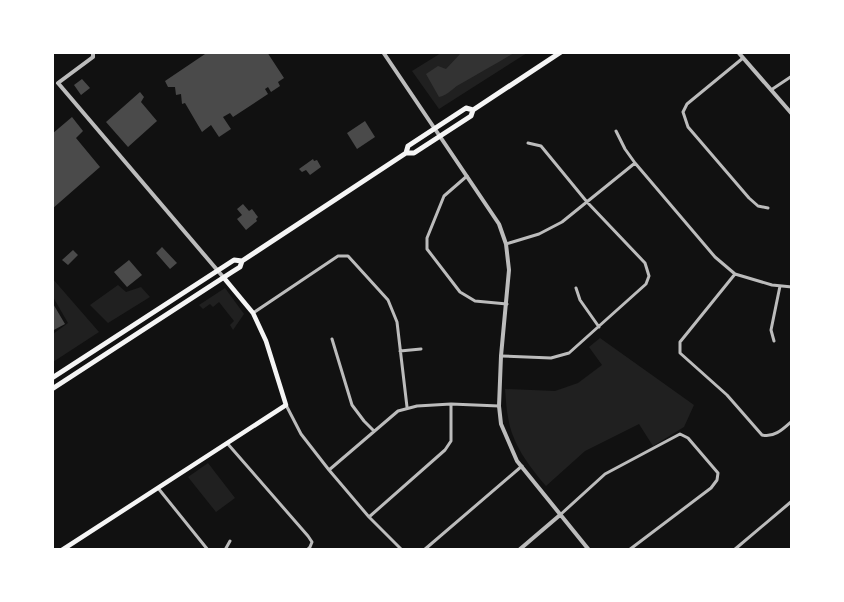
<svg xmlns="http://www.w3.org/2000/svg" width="844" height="602" font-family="Inter,sans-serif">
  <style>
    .green { fill: #202020 }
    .water { fill: #333 }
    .building { fill: #4a4a4a }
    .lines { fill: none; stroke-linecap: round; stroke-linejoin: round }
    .minor { stroke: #bcbcbc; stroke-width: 3 }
    .tertiary { stroke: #bcbcbc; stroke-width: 4 }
    .secondary { stroke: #f5f5f5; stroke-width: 4.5 }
    .primary { stroke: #f5f5f5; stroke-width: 5 }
  </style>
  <rect width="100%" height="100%" fill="#111"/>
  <path class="green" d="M 441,53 L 527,53 L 439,109 L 412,71 Z
    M 52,278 L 99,332 L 53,362 L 53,334 L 68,323 L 53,297 Z
    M 118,285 L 126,292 L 141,287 L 150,297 L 108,323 L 90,305 Z
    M 225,288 L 244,314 L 233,330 L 230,325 L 234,321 L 219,302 L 213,307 L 210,304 L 203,309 L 199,305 Z
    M 600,338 L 694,405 L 684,427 L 653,446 L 639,424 L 585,451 L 546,486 C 529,466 512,444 508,417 C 506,408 506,398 505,389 L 555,391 L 578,383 L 602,365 L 589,347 Z
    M 208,463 L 235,498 L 216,512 L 188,477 Z"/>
  <path class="water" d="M 461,53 L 461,52 L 514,53 C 497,63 480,73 462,83 C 453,87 449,95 439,97 L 426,74 L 438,66 L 446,69 Z"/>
  <path class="building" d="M 208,52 L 267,52 L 284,78 L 278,82 L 280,86 L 271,92 L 268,87 L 265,89 L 268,94 L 233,117 L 230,113 L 223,117 L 231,129 L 219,137 L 211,125 L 202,132 L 185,103 L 182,104 L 181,94 L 176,95 L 175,87 L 168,87 L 165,81 Z
    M 82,79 L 90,88 L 81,95 L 74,85 Z
    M 140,92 L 144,97 L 141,102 L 157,121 L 128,147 L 106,122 Z
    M 72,117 L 83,131 L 76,138 L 100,167 L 52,209 L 52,134 Z
    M 365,121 L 375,137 L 357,149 L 347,133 Z
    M 313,159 L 314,161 L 317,160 L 321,167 L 310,175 L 306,170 L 302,172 L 299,169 Z
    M 243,204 L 249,211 L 252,209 L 258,217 L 256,219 L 257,221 L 246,230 L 237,219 L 242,215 L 237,209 Z
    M 162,247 L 177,263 L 170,269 L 156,253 Z
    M 73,250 L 78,255 L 68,265 L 62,260 Z
    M 129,260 L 142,275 L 127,287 L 114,272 Z
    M 52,302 L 65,324 L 52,331 Z"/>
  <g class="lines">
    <path class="minor" d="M 743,58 L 687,104 L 683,112 L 688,127 L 749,198 L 758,206 L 768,208
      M 771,90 L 792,76
      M 616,131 L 625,149 L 635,163 L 715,257 L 735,274 L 772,285 L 792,287
      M 467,176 L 444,196 L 427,238 L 427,249 L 460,292 L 475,301 L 507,304
      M 506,244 L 539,234 L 562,222 L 635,163
      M 735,274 L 680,342 L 680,353 L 727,395 L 762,435 C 774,438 783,429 792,421
      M 576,288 L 580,300 L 599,327
      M 253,313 L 338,256 L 348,256 L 388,300 L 397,322 L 407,407
      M 332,339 L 352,405 L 364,421 L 374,431
      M 774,341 L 771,330 L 780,286
      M 400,351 L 421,349
      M 501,356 L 551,358 L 569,353 L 646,284 L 649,276 L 645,263 L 587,202 L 541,146 L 528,143
      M 286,405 L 301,434 L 329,470 L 369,517 L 402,550
      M 227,443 L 308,536 L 312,542 L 310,547 L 307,550
      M 329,470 L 398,411 L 417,406 L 451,404 L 499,406
      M 158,488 L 208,550
      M 560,515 L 605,474 L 680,434 L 688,438 L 718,473 L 717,480 L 711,488 L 629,550
      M 369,517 L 445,450 L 451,441 L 451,404
      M 225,550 L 230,541
      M 424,550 L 522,466
      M 734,550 L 792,501"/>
    <path class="tertiary" d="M 93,52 L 93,57 L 58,83 L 224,278
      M 383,52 L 499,224 L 506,244 L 509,270 L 501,356 L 499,406 L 501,424 L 517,461 L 589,550
      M 738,52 L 792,114
      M 519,550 L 560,515"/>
    <path class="secondary" d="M 62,550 L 286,405 L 266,341 L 253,313 L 224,278"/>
    <path class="primary" d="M 406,153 L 408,146 L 466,108 L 473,110
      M 52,378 L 234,260 L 242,261
      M 52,389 L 232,272 L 240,267 L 242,261 L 406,153 L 414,153 L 471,116 L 473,110 L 561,52"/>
  </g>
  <rect width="844" height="602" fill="none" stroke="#ffffff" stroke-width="108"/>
</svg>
